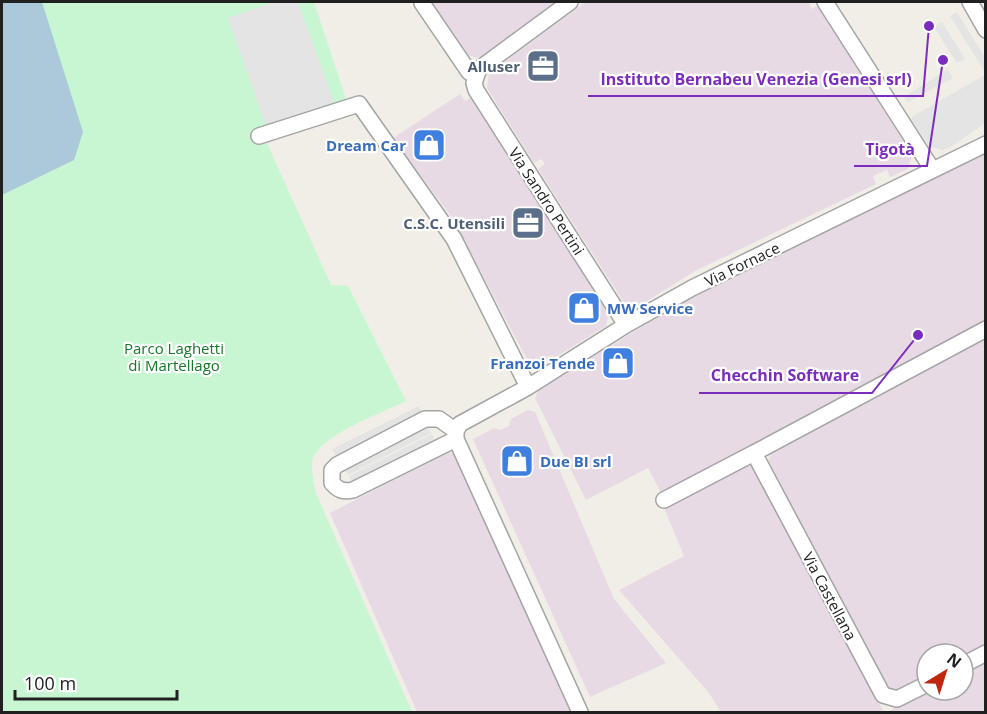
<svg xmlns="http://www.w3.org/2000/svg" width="987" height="714" font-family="'Open Sans',sans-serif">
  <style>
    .industrial { fill: #e8dae4 }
    .park { fill: #c8f6d2 }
    .parking { fill: #e4e4e4 }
    .water { fill: #abc9da }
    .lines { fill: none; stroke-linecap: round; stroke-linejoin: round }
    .minor-casing { stroke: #a4a4a4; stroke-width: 18 }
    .minor { stroke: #fff; stroke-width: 15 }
    .labels { text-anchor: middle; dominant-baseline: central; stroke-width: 4.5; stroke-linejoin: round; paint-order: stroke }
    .service-label { font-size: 15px; font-weight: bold; fill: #4e5e75; stroke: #fff; text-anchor: end }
    .shop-label { font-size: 15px; font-weight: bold; fill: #366cbe; stroke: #fff; text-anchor: end }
    .street-label { font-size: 15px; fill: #202020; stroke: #fff }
    .park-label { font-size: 15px; fill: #147829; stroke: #fff }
    .leader { fill: none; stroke: #7b2cbf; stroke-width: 2 }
    .callout-dot { fill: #7b2cbf; stroke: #fff; stroke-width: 2 }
    .callout-label { font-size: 16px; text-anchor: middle; font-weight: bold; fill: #7b2cbf; stroke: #fff; stroke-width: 4.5; stroke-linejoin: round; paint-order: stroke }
  </style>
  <rect width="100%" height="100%" fill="#f0eee7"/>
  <path class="industrial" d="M 431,2 L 558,2 L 481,58 L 465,55 Z
    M 586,2 L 808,2 L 812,9 L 817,6 L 912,155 L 908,169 L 890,177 L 887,170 L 875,175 L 873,177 L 876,184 L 695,271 L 639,306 L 625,304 L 538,169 L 545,164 L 541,159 L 534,163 L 487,88 L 489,73 Z
    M 460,94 L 465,101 L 472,96 L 609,311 L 606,326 L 538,368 L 531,367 L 453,219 L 393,138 Z
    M 985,152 L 985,323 L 662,494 L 648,468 L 586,500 L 535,398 L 539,390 L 700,291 Z
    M 985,338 L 985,646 L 963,658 L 963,654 L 927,654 L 927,677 L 900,691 L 886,687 L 767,464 L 772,451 Z
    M 528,410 L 535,412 L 614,599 L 666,663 L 590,697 L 473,439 L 494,428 L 500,430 L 509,426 L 511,419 Z
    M 448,452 L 454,454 L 571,712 L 417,712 L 330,513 Z
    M 751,462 L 884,712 L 721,712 L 709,693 L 619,590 L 684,556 L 664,508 Z
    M 985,661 L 985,712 L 887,712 L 930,690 L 963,690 L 963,673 Z"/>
  <path class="park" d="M 2,2 L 314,2 L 347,102 L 261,130 L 331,285 L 348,286 L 406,401 C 382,413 318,435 312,462 C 311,470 314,483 315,491 L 412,712 L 2,712 Z"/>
  <path class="parking" d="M 274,2 L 298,2 L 334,102 L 266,126 L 228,18 Z
    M 957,12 L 985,58 L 985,72 L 950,16 Z
    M 942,22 L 965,59 L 957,63 L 934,27 Z
    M 948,69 L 953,78 L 908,102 L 904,97 Z
    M 985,75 L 985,123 L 949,148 L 942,150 L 929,146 L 911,119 L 913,116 Z
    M 419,406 L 423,415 L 337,458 L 332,449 Z
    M 427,425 L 431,433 L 348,475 L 344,467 Z
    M 432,434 L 436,442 L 353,485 L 349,476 Z"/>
  <path class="water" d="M 2,2 L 42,2 L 83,132 L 74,160 L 2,195 Z"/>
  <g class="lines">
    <g class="minor-casing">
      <path id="minor" d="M 570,2 L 479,69 L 474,83 L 476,90 L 626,325
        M 825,2 L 932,169
        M 970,2 L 986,30
        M 422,3 L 469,72 L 475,76
        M 259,136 L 359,104 L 454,239 L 528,387
        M 456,431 L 439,419 L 425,419 L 337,465 L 332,470 L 332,483 C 338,490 343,492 353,490 L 456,439
        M 664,500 L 754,453
        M 963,665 L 986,653
        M 927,684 L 897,699 L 883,695 L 754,453 L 986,329
        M 580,712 L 456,439 L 456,431 L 460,424 L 528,387 L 626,325 L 692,288 L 986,144"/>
    </g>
    <use href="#minor" class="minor"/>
  </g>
  <defs>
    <g id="office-square" transform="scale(1.725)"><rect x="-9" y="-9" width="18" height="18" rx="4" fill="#5c6f8a" stroke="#fff"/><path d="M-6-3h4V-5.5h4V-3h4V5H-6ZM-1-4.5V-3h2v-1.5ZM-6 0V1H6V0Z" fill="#fff"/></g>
    <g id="shop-square" transform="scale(1.725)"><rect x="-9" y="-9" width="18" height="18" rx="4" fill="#3f7fe0" stroke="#fff"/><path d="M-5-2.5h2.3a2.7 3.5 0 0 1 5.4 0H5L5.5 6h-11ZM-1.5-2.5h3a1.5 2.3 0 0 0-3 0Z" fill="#fff"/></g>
  </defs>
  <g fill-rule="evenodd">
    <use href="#office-square" x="543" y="66"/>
    <use href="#shop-square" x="429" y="145"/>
    <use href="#office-square" x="528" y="223"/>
    <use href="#shop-square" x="584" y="308"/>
    <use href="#shop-square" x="618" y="363"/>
    <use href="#shop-square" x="517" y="461"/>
  </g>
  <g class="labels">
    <g class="service-label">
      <text x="520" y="66">Alluser</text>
      <text x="505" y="223">C.S.C. Utensili</text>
    </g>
    <g class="shop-label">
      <text x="406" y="145">Dream Car</text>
      <text x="607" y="308" text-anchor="start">MW Service</text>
      <text x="595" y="363">Franzoi Tende</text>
      <text x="540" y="461" text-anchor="start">Due BI srl</text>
    </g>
    <g class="street-label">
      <text transform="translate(547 201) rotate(57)">Via Sandro Pertini</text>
      <text transform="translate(742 264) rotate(-26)">Via Fornace</text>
      <text transform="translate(830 596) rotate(62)">Via Castellana</text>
    </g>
    <g class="park-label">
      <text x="174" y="348">Parco Laghetti<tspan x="174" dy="17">di Martellago</tspan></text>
    </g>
  </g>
  <path class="leader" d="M929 26L923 96H588M943 60L927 166H854M918 335L872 393H699"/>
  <g class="callout-dot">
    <circle cx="929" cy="26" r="6"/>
    <circle cx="943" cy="60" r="6"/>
    <circle cx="918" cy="335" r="6"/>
  </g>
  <g class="callout-label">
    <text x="756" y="85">Instituto Bernabeu Venezia (Genesi srl)</text>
    <text x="890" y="155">Tigotà</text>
    <text x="785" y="381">Checchin Software</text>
  </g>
  <rect width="987" height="714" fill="none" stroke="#202020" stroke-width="6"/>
  <g transform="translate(945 672) rotate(38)"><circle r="28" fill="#ffffff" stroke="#a6a6a6" stroke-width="1.5"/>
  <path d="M0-4.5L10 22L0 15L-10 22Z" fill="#c1260f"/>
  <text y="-9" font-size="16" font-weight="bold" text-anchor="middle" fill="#202020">N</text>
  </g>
  <path d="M15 690v9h162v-9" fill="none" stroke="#202020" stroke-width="3"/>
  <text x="24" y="690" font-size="18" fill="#202020" stroke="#ffffff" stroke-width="4.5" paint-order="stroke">100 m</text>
</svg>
